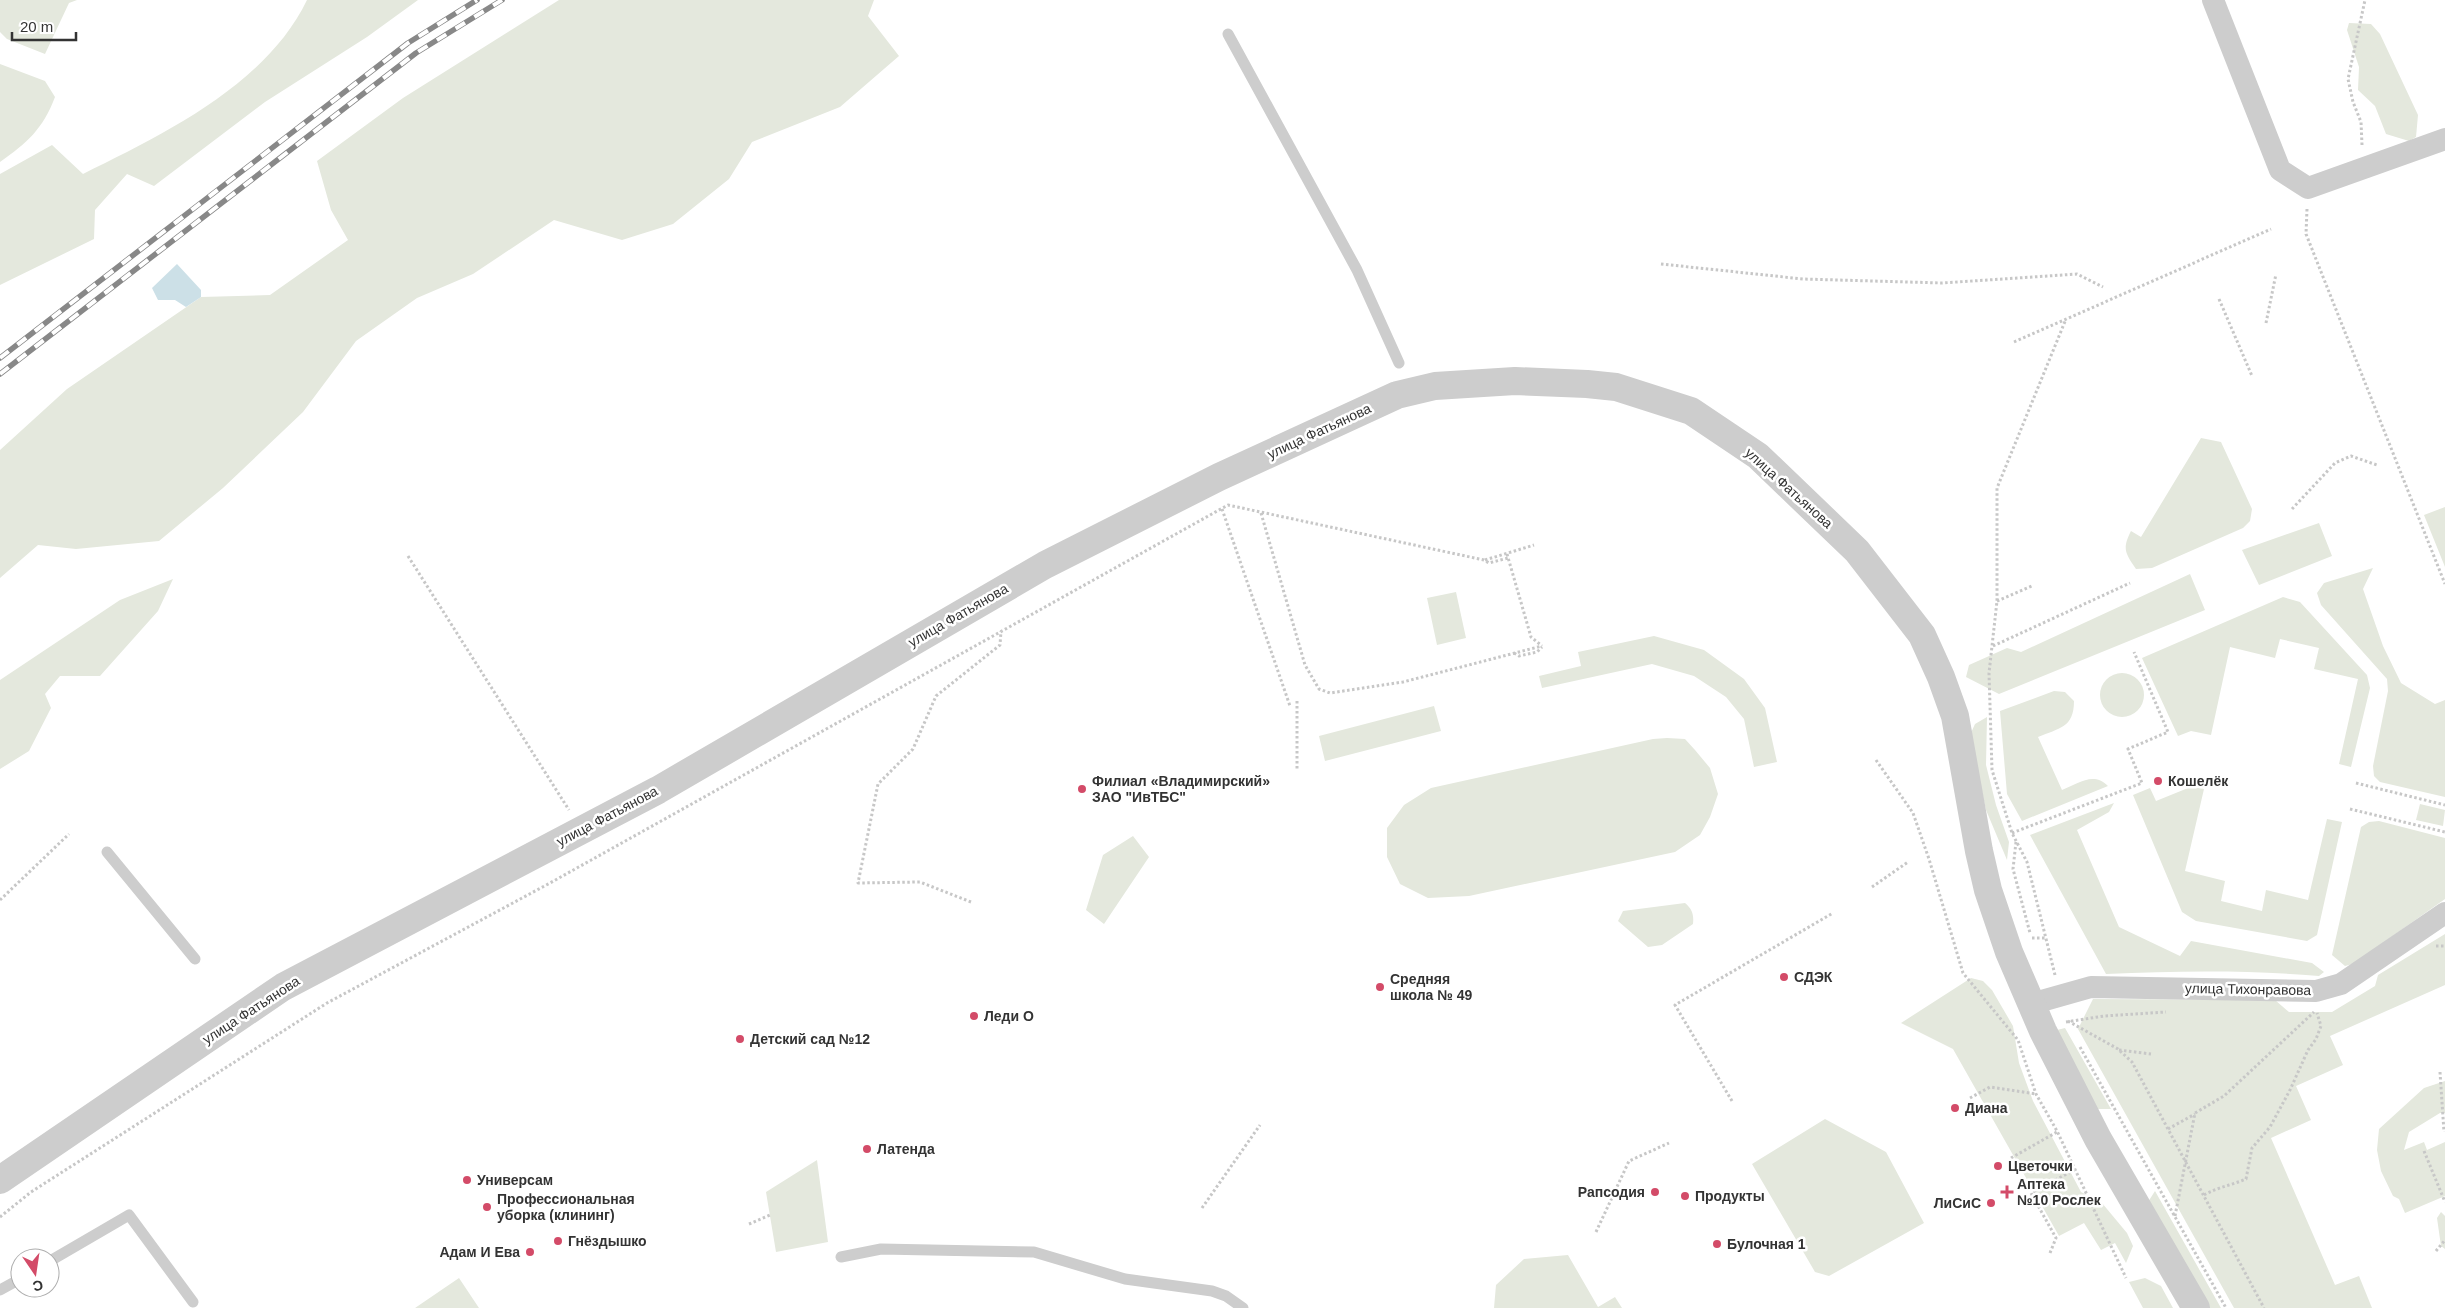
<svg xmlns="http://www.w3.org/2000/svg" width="2445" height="1308" font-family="Helvetica,sans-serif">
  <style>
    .green { fill: #e4e8dd }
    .water { fill: #cce0e7 }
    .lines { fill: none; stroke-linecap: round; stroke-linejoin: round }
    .path { stroke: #c7c7c7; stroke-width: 3; stroke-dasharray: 2.5 2.5; stroke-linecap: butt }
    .service { stroke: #cdcdcd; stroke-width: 11 }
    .minor { stroke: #cdcdcd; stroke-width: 22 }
    .tertiary { stroke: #cdcdcd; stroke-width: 28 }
    .rail-casing { stroke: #888; stroke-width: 5.5 }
    .rail { stroke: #fff; stroke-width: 4; stroke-dasharray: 11; stroke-linecap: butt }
    .poi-dot { fill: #d34b68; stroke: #fff; stroke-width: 2 }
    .labels { text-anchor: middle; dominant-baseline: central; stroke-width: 5; stroke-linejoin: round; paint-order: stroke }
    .street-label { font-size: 14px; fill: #333; stroke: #fff }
    .poi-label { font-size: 14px; font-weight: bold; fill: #333; stroke: #fff; text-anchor: start }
  </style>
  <rect width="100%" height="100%" fill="#fff"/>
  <path class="green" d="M 0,0 L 77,0 L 69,3 L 45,54 L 7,39 L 0,32 Z
    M 307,0 L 418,0 L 367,37 L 265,102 L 154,186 L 127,174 L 95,210 L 94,239 L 0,285 L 0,174 L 52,145 L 83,174 C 164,134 266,85 307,0 Z
    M 559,0 L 874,0 L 868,16 L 899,56 L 840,107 L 752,142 L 729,179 L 673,224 L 622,240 L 554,220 L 473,274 L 417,298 L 356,341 L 303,412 L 223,488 L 159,541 L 76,549 L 38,545 L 0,578 L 0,450 L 67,389 L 201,297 L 270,295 L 348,240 L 331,210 L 317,161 L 403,98 Z
    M 2349,23 L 2371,24 L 2380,34 L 2418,115 L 2416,137 L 2409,141 L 2386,134 L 2375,106 L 2358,90 L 2359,67 L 2347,30 Z
    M 0,64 L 45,81 L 55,97 C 43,129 27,143 0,162 Z
    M 2201,438 L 2221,442 L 2252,509 L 2250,521 L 2243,528 L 2152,568 L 2136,569 C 2125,553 2122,549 2131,531 L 2141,537 Z
    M 2445,507 L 2445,567 L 2424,515 Z
    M 2319,523 L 2332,556 L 2259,585 L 2242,550 Z
    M 2373,568 L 2363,589 L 2383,646 L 2401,683 L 2435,704 L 2445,700 L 2445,797 L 2380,782 L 2374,776 L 2373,766 L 2388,691 L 2387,679 L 2321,605 L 2317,593 L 2324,583 Z
    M 2190,574 L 2205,610 L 1999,694 L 1966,677 L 1969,665 L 2007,648 L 2021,652 Z
    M 173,579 L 158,611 L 100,676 L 60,676 L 45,694 L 51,708 L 29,751 L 0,769 L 0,680 L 120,600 Z
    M 1456,592 L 1466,638 L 1437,645 L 1427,598 Z
    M 2283,597 L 2300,602 L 2367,675 L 2370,688 L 2351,767 L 2339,764 L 2358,679 L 2314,669 L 2319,648 L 2280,639 L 2275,658 L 2230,647 L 2211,735 L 2191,731 L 2178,736 L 2142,658 Z
    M 1654,636 L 1704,650 L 1744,679 L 1765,708 L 1777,762 L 1754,767 L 1744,719 L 1726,697 L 1694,676 L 1652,664 L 1542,688 L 1539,676 L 1581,666 L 1578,652 Z
    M2100 695a22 22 0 1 1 44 0a22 22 0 1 1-44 0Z
    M 2054,691 L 2065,692 L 2074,701 C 2074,728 2059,728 2038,737 L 2062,790 C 2078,784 2093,771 2108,786 L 2022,821 L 2007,794 L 2000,711 Z
    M 1434,706 L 1441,731 L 1325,761 L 1319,736 Z
    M 1987,717 L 1986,765 L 1996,805 L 2009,842 L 2007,860 L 1986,810 L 1970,735 L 1975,724 Z
    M 1667,738 L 1685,739 L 1695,750 L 1710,768 L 1718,794 L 1710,817 L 1700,835 L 1675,852 L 1469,896 L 1428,898 L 1400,884 L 1387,857 L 1387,828 L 1404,805 L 1431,788 L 1653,739 Z
    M 2193,786 L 2204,789 L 2185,871 L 2225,881 L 2221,901 L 2262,911 L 2266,890 L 2308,900 L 2327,819 L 2342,822 L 2317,935 L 2307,941 L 2196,921 L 2182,912 L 2133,795 L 2150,788 L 2156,801 Z
    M 2114,803 L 2109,812 L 2077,830 L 2119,927 L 2180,956 L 2191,941 L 2312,963 L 2324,972 L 2319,976 C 2248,970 2178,971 2106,974 L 2030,835 Z
    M 2420,804 L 2445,810 L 2443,826 L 2416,820 Z
    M 2379,821 L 2445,838 L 2445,899 L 2353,964 L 2345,966 L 2332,955 L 2361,827 L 2369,822 Z
    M 1133,836 L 1149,857 L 1104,924 L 1086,910 L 1103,855 Z
    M 1685,903 C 1692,909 1694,914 1693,924 L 1662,945 L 1648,947 L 1618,921 L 1623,911 Z
    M 2445,934 L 2445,985 L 2330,1036 L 2343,1065 L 2296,1086 L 2311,1120 L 2271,1138 L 2335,1285 L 2359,1276 L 2372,1308 L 2234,1308 L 2078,1029 L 2093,999 L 2275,1000 L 2289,1012 L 2332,1012 L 2375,986 L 2378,975 Z
    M 1971,978 L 1983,981 L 1992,990 L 2013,1026 L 2019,1063 L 2033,1101 L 2081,1192 L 2102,1203 L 2127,1233 L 2133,1246 L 2126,1263 L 2115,1243 L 2101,1250 L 2084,1223 L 2059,1236 L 1953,1049 L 1901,1023 Z
    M 2065,1028 L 2111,1109 L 2097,1109 L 2053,1031 Z
    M 2445,1081 L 2445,1113 L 2440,1113 L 2409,1132 L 2404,1150 L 2424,1142 L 2427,1150 L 2445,1142 L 2445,1196 L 2405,1213 L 2399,1199 L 2393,1196 L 2381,1171 L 2377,1150 L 2379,1129 L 2424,1088 Z
    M 1825,1119 L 1886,1152 L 1924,1223 L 1829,1276 L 1815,1272 L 1752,1164 Z
    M 817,1160 L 828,1242 L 776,1252 L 766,1192 Z
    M 2155,1191 L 2221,1308 L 2207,1308 L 2148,1202 Z
    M 2441,1212 L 2445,1216 L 2445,1249 L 2441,1246 L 2437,1218 Z
    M 1568,1255 L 1598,1307 L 1615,1297 L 1622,1308 L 1494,1308 L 1496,1285 L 1524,1259 Z
    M 459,1278 L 479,1308 L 415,1308 Z
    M 2145,1278 L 2161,1286 L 2173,1308 L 2143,1308 L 2129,1282 Z"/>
  <path class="water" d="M 177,264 L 201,290 L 201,297 L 186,307 L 175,300 L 158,300 L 152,288 Z"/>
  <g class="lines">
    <path class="path" d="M 2362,145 L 2361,122 L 2353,102 L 2348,79 L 2365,0
      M 2307,209 L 2306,234 L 2445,584
      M 1661,264 L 1803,279 L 1942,283 L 2077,274 L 2103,287
      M 2219,299 L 2252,376
      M 2266,323 L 2276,274
      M 2014,342 L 2271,229
      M 1222,509 L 1290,706
      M 2292,509 L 2335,463 L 2351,456 L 2377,465
      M 1261,513 L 1305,665 L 1319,689 L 1330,693 L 1403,682 L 1542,646
      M 1507,554 L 1531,637 L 1542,646
      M 408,556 L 569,810
      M 1485,560 L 1534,545
      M 1997,601 L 2032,586
      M 1993,646 L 2130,583
      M 1514,653 L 1519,656 L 1537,652 L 1542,647
      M 1297,701 L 1297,770
      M 1876,760 L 1913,813 L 1929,859 L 1963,973 L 2018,1040 L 2036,1094 L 2057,1131 L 2126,1278
      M 2356,783 L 2445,805
      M 2350,809 L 2445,832
      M 2012,833 L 2142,783 L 2128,749 L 2168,732 L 2134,652
      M 2016,842 L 2013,869 L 2030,933
      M 1872,887 L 1908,862
      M 0,900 L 69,834
      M 971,902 L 920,882 L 858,883 L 878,784 L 913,749 L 936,696 L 1000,645 L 1001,631
      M 2032,938 L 2045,938
      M 2436,946 L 2445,946
      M 2055,975 L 2027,862 L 2012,833 L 1992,770 L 1989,673 L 1997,601 L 1997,488 L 2066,319
      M 2068,1021 L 2118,1049 L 2132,1062 L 2264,1308
      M 2066,1022 L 2104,1016 L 2166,1012
      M 2080,1047 L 2226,1308
      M 2119,1050 L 2151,1054
      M 2440,1072 L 2444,1132
      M 1970,1098 L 1990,1087 L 2036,1094
      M 1732,1101 L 1675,1005 L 1833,913
      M 2168,1129 L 2195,1114
      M 2424,1151 L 2445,1202
      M 2011,1158 L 2057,1132
      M 2204,1195 C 2218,1187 2232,1185 2246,1179 L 2252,1148 L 2270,1127 L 2290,1090 L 2308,1050 L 2316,1039 L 2321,1026 L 2317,1013
      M 1202,1208 L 1260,1125
      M 2175,1216 L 2195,1113 L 2224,1096 L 2314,1012
      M 0,1217 L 31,1192 L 327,1003 L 550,883 L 1228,505 L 1484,560 L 1489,563 L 1508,558
      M 749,1224 L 770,1215
      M 1596,1232 L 1629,1161 L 1669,1143
      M 2436,1251 L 2445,1240
      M 2050,1253 L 2056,1238 L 2031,1193 L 2076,1169"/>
    <path class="service" d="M 1228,34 L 1357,270 L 1399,363
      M 107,852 L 195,959
      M 841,1257 L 881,1249 L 1034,1252 L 1125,1279 L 1212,1291 L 1226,1296 L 1243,1308
      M 50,1261 L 129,1215 L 193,1302
      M 0,1290 L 20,1279"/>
    <path class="minor" d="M 2213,0 L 2280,170 L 2308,188 L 2445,139
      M 2031,1004 L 2091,987 L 2316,991 L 2341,984 L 2445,913"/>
    <path class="tertiary" d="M 0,1180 L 283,987 L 658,790 L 1045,565 L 1219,477 L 1397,395 L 1435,386 L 1515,381 L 1587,384 L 1616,387 L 1691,411 L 1758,456 L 1857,551 L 1922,635 L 1941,677 L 1955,716 L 1979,851 L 1988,890 L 2009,952 L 2043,1031 L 2098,1139 L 2196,1308"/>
    <g class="rail-casing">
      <path id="rail" d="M 0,358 L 408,43 L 477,0
        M 0,374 L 416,53 L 502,0"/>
    </g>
    <use href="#rail" class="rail"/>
  </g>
  <g class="poi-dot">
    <circle cx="2158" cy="781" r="5"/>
    <circle cx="1082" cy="789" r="5"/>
    <circle cx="1784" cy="977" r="5"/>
    <circle cx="1380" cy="987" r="5"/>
    <circle cx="974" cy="1016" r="5"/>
    <circle cx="740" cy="1039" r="5"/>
    <circle cx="1955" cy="1108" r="5"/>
    <circle cx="867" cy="1149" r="5"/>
    <circle cx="1998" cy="1166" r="5"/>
    <circle cx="467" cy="1180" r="5"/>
    <circle cx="1655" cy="1192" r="5"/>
    <path d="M2004.5 1184.5h5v5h5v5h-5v5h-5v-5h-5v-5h5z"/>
    <circle cx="1685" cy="1196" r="5"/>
    <circle cx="1991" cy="1203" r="5"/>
    <circle cx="487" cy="1207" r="5"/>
    <circle cx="558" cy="1241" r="5"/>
    <circle cx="1717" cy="1244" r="5"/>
    <circle cx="530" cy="1252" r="5"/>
  </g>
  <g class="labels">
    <g class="street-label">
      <text transform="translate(1319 431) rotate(-25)">улица Фатьянова</text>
      <text transform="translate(1789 488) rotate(42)">улица Фатьянова</text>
      <text transform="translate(958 615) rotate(-30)">улица Фатьянова</text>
      <text transform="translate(607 816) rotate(-28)">улица Фатьянова</text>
      <text transform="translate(2248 989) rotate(1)">улица Тихонравова</text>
      <text transform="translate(251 1010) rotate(-33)">улица Фатьянова</text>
    </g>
    <g class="poi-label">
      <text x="1092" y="781">Филиал «Владимирский»<tspan x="1092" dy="16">ЗАО "ИвТБС"</tspan></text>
      <text x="2168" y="781">Кошелёк</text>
      <text x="1794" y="977">СДЭК</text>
      <text x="1390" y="979">Средняя<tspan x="1390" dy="16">школа № 49</tspan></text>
      <text x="984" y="1016">Леди О</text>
      <text x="750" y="1039">Детский сад №12</text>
      <text x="1965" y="1108">Диана</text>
      <text x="877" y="1149">Латенда</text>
      <text x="2008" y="1166">Цветочки</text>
      <text x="477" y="1180">Универсам</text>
      <text x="2017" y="1184">Аптека<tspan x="2017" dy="16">№10 Рослек</tspan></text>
      <text x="1645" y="1192" text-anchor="end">Рапсодия</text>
      <text x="1695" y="1196">Продукты</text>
      <text x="497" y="1199">Профессиональная<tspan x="497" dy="16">уборка (клининг)</tspan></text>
      <text x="1981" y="1203" text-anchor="end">ЛиСиС</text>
      <text x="568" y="1241">Гнёздышко</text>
      <text x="1727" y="1244">Булочная 1</text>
      <text x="520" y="1252" text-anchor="end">Адам И Ева</text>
    </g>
  </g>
  <g transform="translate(35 1273) rotate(167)"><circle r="24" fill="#ffffff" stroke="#adadad"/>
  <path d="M0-4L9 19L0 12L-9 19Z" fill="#d34b68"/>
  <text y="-8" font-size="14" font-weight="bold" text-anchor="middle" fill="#333333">С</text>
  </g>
  <path d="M12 32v8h64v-8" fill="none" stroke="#333333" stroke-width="2.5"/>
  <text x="20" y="32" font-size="15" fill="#333333" stroke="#ffffff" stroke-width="4" paint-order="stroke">20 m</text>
</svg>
